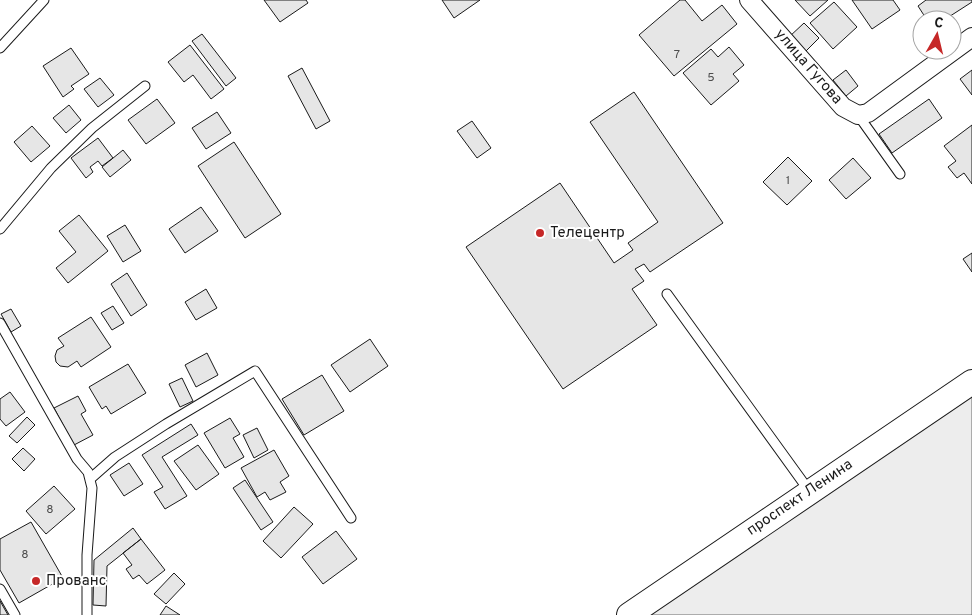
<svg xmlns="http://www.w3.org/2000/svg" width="972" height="615" font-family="Overpass,sans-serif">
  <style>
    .built { fill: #ededed; stroke: #6a6a6a }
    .building { fill: #e6e6e6; stroke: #1a1a1a }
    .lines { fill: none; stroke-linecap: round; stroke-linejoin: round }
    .lane-casing { stroke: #1a1a1a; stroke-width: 11 }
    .street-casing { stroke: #1a1a1a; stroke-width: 20 }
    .secondary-casing { stroke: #1a1a1a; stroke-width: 26 }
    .lane { stroke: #fff; stroke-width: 9 }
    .street { stroke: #fff; stroke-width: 18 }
    .secondary { stroke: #fff; stroke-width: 24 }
    .poi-dot { fill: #c62828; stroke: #fff; stroke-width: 2 }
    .labels { text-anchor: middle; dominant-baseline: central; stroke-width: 4; stroke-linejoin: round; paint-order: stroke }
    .number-label { font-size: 12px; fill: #4d4d4d }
    .street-label { font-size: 15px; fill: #1a1a1a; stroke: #fff }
    .poi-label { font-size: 15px; fill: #1a1a1a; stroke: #fff; text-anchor: start }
  </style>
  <rect width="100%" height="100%" fill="#fff"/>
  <path class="built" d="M 972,382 L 972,615 L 629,615 Z"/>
  <path class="building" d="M 264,0 L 306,0 L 308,3 L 280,22 Z
    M 442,0 L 480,0 L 454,18 Z
    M 680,0 L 685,0 L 702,21 L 722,5 L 737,24 L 674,76 L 639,35 Z
    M 795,0 L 828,0 L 810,16 Z
    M 852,0 L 893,0 L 900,10 L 872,29 Z
    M 926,0 L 972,0 L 972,2 L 944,20 L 927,20 L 918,6 Z
    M 834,2 L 857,27 L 833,49 L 810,23 Z
    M 804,23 L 819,38 L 804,53 L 789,37 Z
    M 202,34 L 236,78 L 226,86 L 192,41 Z
    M 190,45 L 224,89 L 211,99 L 193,75 L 184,82 L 168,62 Z
    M 729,47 L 744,65 L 733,74 L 739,81 L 711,105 L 683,73 L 711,49 L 718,57 Z
    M 71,48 L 89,74 L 71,86 L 74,89 L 63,97 L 43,66 Z
    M 302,68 L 330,121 L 316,129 L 288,76 Z
    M 846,70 L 858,86 L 846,96 L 833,80 Z
    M 972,70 L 972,95 L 960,79 Z
    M 100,78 L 114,95 L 98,107 L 84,89 Z
    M 634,92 L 723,223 L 650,272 L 644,264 L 635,269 L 644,281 L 632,289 L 657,325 L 563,389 L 466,247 L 560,183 L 614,263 L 633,250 L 628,243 L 658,222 L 590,122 Z
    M 157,99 L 175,123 L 146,144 L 128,120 Z
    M 929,99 L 942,118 L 892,153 L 879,134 Z
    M 69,105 L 81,120 L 66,133 L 53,118 Z
    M 217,112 L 231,133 L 206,149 L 192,128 Z
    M 472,121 L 491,148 L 477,158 L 457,131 Z
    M 972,125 L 972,184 L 964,173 L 957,178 L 948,167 L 956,161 L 944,146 Z
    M 32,126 L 50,146 L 31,162 L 14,142 Z
    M 98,138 L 113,158 L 102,166 L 98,161 L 90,167 L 93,172 L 86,178 L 71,158 Z
    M 234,142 L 281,214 L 245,238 L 198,166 Z
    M 123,150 L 131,160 L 110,177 L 102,167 Z
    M 788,157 L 812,181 L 787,205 L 763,182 Z
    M 853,158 L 871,178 L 846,199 L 829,180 Z
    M 201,207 L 218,231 L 185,253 L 169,229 Z
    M 79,215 L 108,251 L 68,283 L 56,268 L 76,252 L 59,231 Z
    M 125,225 L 141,251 L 123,262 L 107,236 Z
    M 972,253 L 972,272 L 963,259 Z
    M 127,273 L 147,305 L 131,316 L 111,284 Z
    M 206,289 L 217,308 L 196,320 L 185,302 Z
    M 113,306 L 124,323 L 112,330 L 101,313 Z
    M 11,309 L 21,326 L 11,332 L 1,314 Z
    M 91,317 L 111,347 L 81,367 L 77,361 L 68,367 L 60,366 L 56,362 L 55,356 L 57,350 L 64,346 L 58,338 Z
    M 370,339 L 388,366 L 350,392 L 331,365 Z
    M 207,353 L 218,375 L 196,387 L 185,365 Z
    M 128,364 L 146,393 L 111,414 L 106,406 L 102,409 L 89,387 Z
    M 322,375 L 344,411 L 304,435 L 282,399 Z
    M 182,378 L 193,401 L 180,407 L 169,384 Z
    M 10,392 L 25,412 L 6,426 L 0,419 L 0,399 Z
    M 78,396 L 86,411 L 81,414 L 93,435 L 74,445 L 54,408 Z
    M 27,417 L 35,425 L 17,443 L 9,436 Z
    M 230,418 L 240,434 L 233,438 L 244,457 L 225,468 L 204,433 Z
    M 191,424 L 198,435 L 162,457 L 187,496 L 165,509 L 154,492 L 163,487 L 142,455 Z
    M 257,428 L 268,450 L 254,458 L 243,435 Z
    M 198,445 L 219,474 L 196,490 L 174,461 Z
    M 23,448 L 35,459 L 24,471 L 12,459 Z
    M 274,450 L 289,476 L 280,482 L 286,492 L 270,500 L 265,492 L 257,497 L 241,468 Z
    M 129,463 L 143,484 L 124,496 L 110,475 Z
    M 245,480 L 273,522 L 261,530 L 233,488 Z
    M 54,486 L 75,509 L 46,534 L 26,511 Z
    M 294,507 L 313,524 L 281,558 L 263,541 Z
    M 31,522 L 63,578 L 19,603 L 0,570 L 0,539 Z
    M 133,528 L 141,539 L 107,566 L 106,606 L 93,605 L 94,560 Z
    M 336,531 L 357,559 L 323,584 L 302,557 Z
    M 141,539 L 165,570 L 147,584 L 139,575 L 133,579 L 126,569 L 132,565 L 123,553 Z
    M 174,573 L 185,584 L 166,604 L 154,594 Z
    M 0,601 L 8,615 L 0,615 Z
    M 166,606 L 180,615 L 160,615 Z"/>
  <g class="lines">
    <g class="lane-casing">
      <path id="lane" d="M 0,48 L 44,0
        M 858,115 L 900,174
        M 0,229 L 51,168 L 92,128 L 145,86
        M 667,294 L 810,492
        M 0,323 L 77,459 L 88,472 L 92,488 L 87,555 L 87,615
        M 90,479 L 115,457 L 166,424 L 255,371 L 351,518
        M 0,589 L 15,615"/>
    </g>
    <g class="street-casing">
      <path id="street" d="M 749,0 L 843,107 L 858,115 L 868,113 L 972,37"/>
    </g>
    <g class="secondary-casing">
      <path id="secondary" d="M 629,615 L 972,382"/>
    </g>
    <use href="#lane" class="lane"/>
    <use href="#street" class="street"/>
    <use href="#secondary" class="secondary"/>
  </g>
  <g class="poi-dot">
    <circle cx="540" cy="233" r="5"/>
    <circle cx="36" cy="581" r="5"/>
  </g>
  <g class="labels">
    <g class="number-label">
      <text x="677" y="55">7</text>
      <text x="711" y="78">5</text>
      <text x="788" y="181">1</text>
      <text x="50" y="510">8</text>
      <text x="25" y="555">8</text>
    </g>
    <g class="street-label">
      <text transform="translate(808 67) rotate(49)">улица Гугова</text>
      <text transform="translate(800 498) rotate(-34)">проспект Ленина</text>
    </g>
    <g class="poi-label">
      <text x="550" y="233">Телецентр</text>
      <text x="46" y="581">Прованс</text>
    </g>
  </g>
  <g transform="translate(937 35) rotate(8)"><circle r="24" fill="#ffffff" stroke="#a3a3a3"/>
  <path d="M0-4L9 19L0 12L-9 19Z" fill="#c62828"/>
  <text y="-8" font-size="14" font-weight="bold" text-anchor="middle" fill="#1a1a1a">С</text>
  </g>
</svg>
